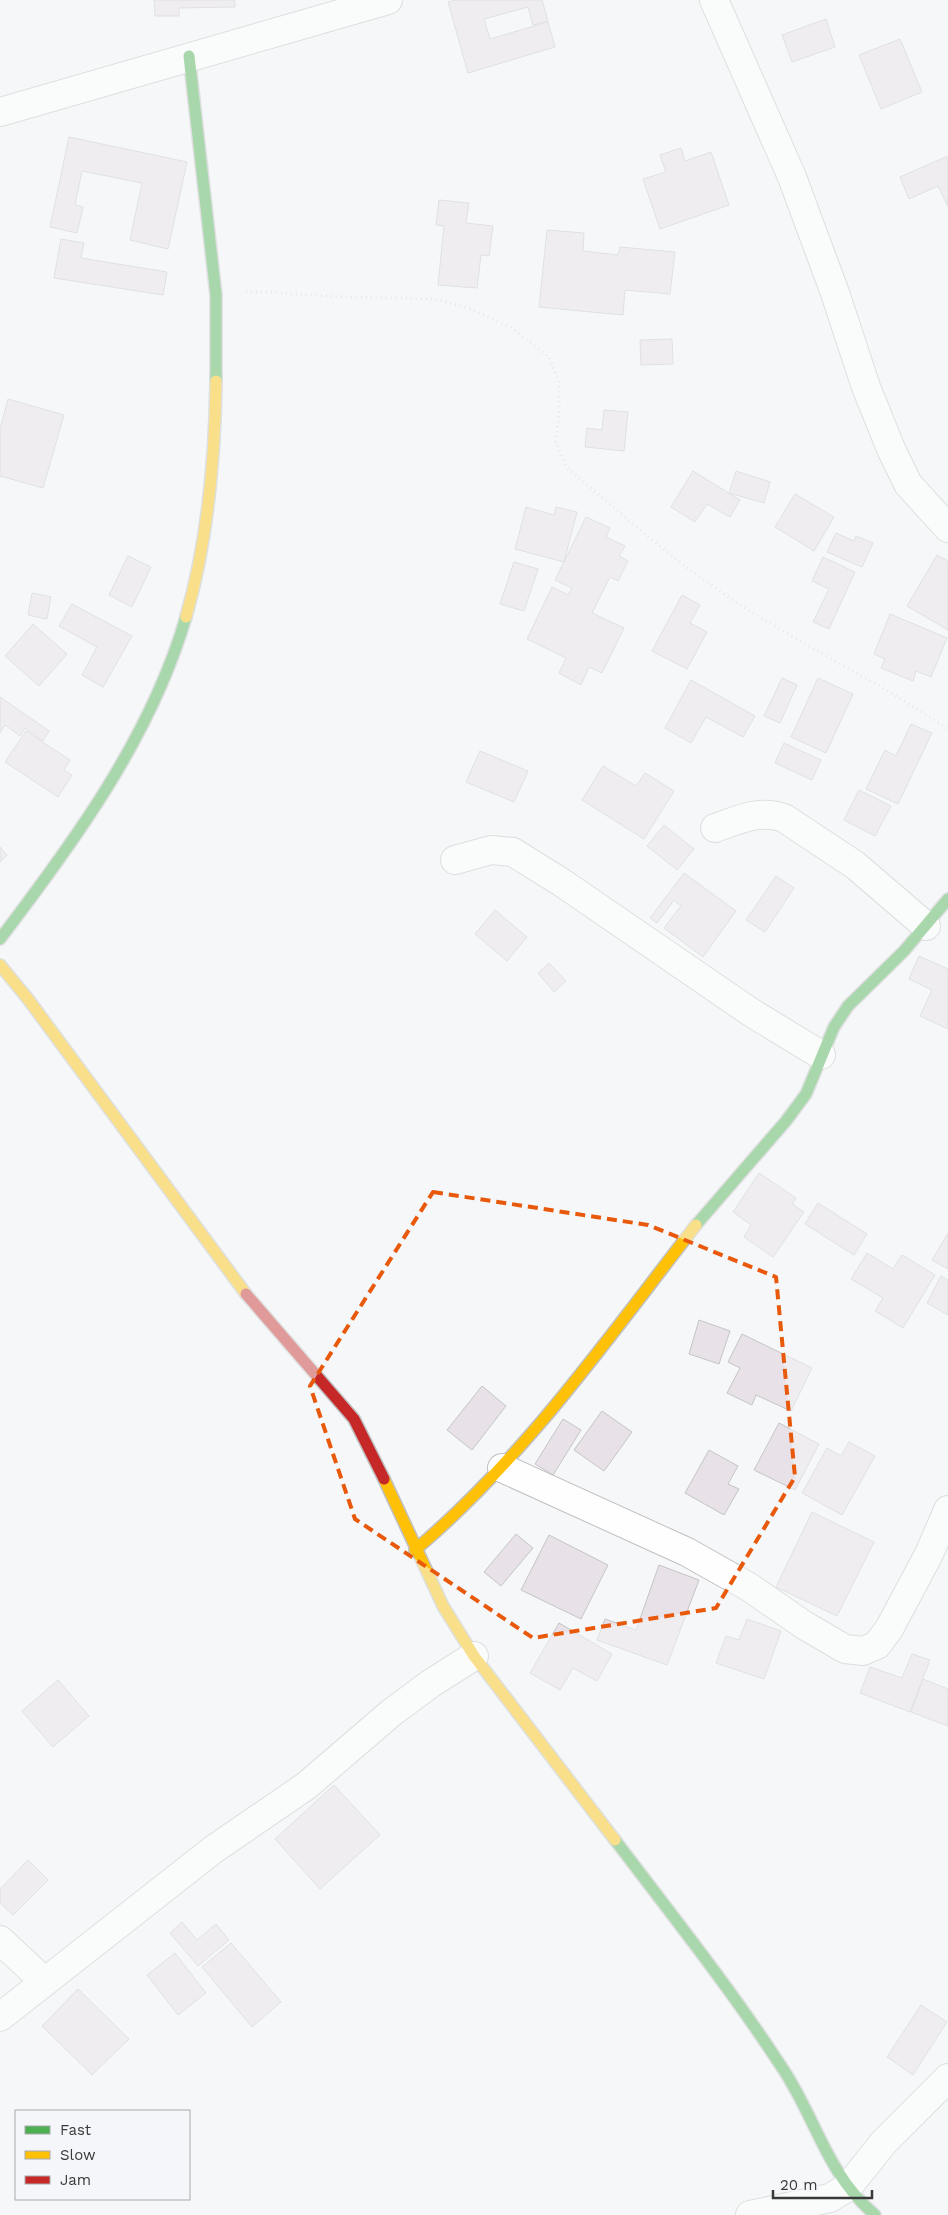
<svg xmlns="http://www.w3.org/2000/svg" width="948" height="2215" font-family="'Work Sans',sans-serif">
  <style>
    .building { fill: #e8e1e8; stroke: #c4c5c5 }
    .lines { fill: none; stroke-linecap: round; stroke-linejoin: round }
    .street-casing { stroke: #c0c0c1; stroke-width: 30 }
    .fast-casing { stroke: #c0c0c1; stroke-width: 14 }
    .slow-casing { stroke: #c0c0c1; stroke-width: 14 }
    .jam-casing { stroke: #c0c0c1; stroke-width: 14 }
    .path { stroke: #d4d4d5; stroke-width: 3; stroke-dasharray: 1 4; stroke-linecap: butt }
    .street { stroke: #fefefe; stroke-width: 28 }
    .fast { stroke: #4caf50; stroke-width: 11 }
    .slow { stroke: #ffc107; stroke-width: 11 }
    .jam { stroke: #c62828; stroke-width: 11 }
    .marked { fill: none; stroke: #e8590c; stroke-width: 4; stroke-dasharray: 10 6; stroke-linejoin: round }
  </style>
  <rect width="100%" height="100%" fill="#f6f7f8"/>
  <path class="building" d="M 154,0 L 235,0 L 235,7 L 179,8 L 179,16 L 155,16 Z
    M 456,0 L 542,0 L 548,21 L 533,25 L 528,7 L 484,19 L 490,39 L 548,22 L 555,47 L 468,73 L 448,2 Z
    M 826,19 L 835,47 L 792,62 L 782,35 Z
    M 900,39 L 922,92 L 881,109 L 859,55 Z
    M 69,137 L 187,162 L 168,249 L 130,240 L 142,183 L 82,171 L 75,205 L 83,207 L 77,233 L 50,227 Z
    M 681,148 L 685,161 L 711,152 L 729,205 L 660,229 L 643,179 L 666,172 L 660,155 Z
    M 948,156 L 948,207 L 938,186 L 909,199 L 900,177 Z
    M 439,200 L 469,203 L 466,223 L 493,226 L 489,256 L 481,255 L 477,288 L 438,285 L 444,226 L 436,225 Z
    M 547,230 L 584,233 L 583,251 L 618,255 L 620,247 L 675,252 L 670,294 L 625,290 L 623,315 L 539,307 Z
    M 61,239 L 84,243 L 81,258 L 167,272 L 163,295 L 54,278 Z
    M 672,339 L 673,364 L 641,365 L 640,340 Z
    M 8,399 L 64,415 L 43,488 L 0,476 L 0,429 Z
    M 604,410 L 628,412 L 624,451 L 585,447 L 587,428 L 602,430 Z
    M 693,471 L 740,500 L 730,517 L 707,504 L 695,522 L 671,507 Z
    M 736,471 L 770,482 L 764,503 L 729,493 Z
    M 795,494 L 834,517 L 814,551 L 775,527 Z
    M 526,507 L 554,515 L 556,507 L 577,512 L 564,562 L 515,549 Z
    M 586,517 L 610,528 L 606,537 L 625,546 L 619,556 L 628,561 L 618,581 L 610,577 L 592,613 L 624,628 L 602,673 L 589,667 L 581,685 L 559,673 L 566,658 L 527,639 L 552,587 L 568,595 L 572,588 L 555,580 Z
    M 836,533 L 854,541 L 856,536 L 873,543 L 862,567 L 827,552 Z
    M 937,555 L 948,561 L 948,630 L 907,606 Z
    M 128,556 L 151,567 L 132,607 L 109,595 Z
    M 823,557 L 855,572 L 829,629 L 813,622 L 829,589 L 812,581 Z
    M 514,562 L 538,569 L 524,611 L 500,604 Z
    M 32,593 L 51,597 L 47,619 L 28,615 Z
    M 682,595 L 700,605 L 690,623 L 707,632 L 687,669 L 652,651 Z
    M 72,604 L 132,636 L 103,687 L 82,675 L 97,647 L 59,626 Z
    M 890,614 L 947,638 L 931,677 L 916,671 L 913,681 L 881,668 L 885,659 L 874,654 Z
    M 33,624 L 67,654 L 39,686 L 5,656 Z
    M 782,678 L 797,685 L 780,723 L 764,716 Z
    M 818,678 L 853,694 L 826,753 L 791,737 Z
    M 691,680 L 755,716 L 743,737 L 706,717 L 691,743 L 665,728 Z
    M 0,697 L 49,731 L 43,741 L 25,728 L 20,736 L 5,725 L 0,733 Z
    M 911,724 L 932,733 L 898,804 L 866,789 L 885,750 L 896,756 Z
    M 26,731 L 70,760 L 64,770 L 72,775 L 58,797 L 5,762 Z
    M 784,743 L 821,760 L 812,780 L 775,763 Z
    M 480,751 L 528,771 L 514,802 L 466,782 Z
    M 603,766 L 636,786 L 645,773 L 674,791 L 644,839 L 582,800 Z
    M 859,790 L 891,806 L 875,836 L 844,820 Z
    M 664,825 L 694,849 L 677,870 L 647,846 Z
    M 0,847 L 7,855 L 0,862 Z
    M 684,873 L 736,911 L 703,957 L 664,928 L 681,906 L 674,900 L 657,923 L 650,918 Z
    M 776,876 L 794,888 L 765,932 L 746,920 Z
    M 495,910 L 527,937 L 507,961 L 475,934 Z
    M 919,956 L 948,969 L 948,1029 L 920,1016 L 932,990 L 909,979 Z
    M 549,963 L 566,981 L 554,992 L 538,973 Z
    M 759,1173 L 796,1198 L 792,1204 L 804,1212 L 773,1257 L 744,1237 L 751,1225 L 733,1212 Z
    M 818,1203 L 867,1234 L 854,1255 L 805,1224 Z
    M 948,1233 L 948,1269 L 932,1260 Z
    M 867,1253 L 893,1269 L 902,1255 L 935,1275 L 903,1328 L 875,1311 L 883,1298 L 851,1279 Z
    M 941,1276 L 948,1280 L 948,1315 L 927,1303 Z
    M 699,1320 L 730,1331 L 719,1364 L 689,1354 Z
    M 742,1334 L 812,1368 L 791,1411 L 756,1395 L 752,1405 L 727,1393 L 740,1368 L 728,1362 Z
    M 482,1386 L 506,1406 L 472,1450 L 447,1430 Z
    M 602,1411 L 632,1432 L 604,1471 L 574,1450 Z
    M 563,1419 L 581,1430 L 553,1475 L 535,1464 Z
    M 779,1423 L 819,1444 L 795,1490 L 754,1470 Z
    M 849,1442 L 875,1456 L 842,1515 L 802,1493 L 827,1448 L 841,1456 Z
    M 709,1450 L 738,1466 L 728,1484 L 739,1489 L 724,1515 L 685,1493 Z
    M 812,1512 L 874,1542 L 837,1616 L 776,1587 Z
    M 516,1534 L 533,1548 L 501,1586 L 484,1572 Z
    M 549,1535 L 608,1565 L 581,1619 L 521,1590 Z
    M 659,1565 L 699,1580 L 667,1665 L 597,1640 L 605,1619 L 636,1630 Z
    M 747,1619 L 781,1631 L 764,1679 L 716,1663 L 726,1636 L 739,1640 Z
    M 559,1623 L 612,1654 L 597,1681 L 573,1668 L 560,1690 L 530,1673 Z
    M 912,1654 L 930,1660 L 910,1712 L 860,1693 L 870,1667 L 902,1678 Z
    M 923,1679 L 948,1689 L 948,1726 L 911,1712 Z
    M 58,1680 L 89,1716 L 53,1747 L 22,1711 Z
    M 334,1785 L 380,1835 L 320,1889 L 275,1839 Z
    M 28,1860 L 48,1880 L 13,1915 L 0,1903 L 0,1889 Z
    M 182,1922 L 197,1940 L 216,1924 L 229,1940 L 198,1966 L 170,1933 Z
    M 231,1943 L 281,2002 L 252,2027 L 202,1967 Z
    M 175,1953 L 206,1993 L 178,2015 L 147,1975 Z
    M 78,1989 L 129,2039 L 92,2075 L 42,2026 Z
    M 921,2005 L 947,2022 L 913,2075 L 887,2057 Z"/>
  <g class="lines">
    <g class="street-casing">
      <path id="street" d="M 714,0 L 792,177 L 835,293 L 866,387 L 891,449 L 908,484 L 948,528
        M 0,112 L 388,0
        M 715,828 C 738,820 760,809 784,818 L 855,865 L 926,926
        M 455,860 L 491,850 L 513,852 L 561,882 L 752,1013 L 821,1055
        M 502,1468 L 687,1552 L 749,1587 L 804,1625 L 845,1649 L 863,1651 L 877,1645 L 889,1629 L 929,1554 L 948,1510
        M 0,1940 L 45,1982
        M 0,2017 L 214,1849 L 306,1786 L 391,1713 L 430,1684 L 474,1656
        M 750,2215 L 830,2198 L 848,2187 L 884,2142 L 948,2078"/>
    </g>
    <g class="fast-casing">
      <path id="fast" d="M 189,56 L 216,295 L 216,381
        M 0,939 C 74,842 151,737 186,617
        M 696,1225 L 786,1121 L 806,1094 L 834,1027 L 848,1006 L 904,951 L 948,899
        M 615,1840 C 672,1915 730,1988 781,2066 C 816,2117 825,2172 875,2215"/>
    </g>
    <g class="slow-casing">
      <path id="slow" d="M 186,617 C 208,540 215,461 216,381
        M 0,965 L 28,999 L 246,1294
        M 384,1479 L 443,1606 L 474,1656 L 615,1840
        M 415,1550 C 525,1457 608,1338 696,1225"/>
    </g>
    <g class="jam-casing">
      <path id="jam" d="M 246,1294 L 354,1419 L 384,1479"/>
    </g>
    <path class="path" d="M 246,291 L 343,297 L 437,299 L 468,308 L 510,327 L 549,357 L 559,382 L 559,412 L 556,442 L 567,468 C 614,507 661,550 711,585 C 787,639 872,677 948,729"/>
    <use href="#street" class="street"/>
    <use href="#fast" class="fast"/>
    <use href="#slow" class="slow"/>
    <use href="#jam" class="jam"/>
  </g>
  <path d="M0 0H948V2215H0ZM 433,1192 L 648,1225 L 776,1277 L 795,1477 L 716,1608 L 533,1638 L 355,1519 L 310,1386 Z" fill="#f6f7f8" fill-opacity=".55" fill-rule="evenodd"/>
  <path class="marked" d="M 433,1192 L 648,1225 L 776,1277 L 795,1477 L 716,1608 L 533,1638 L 355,1519 L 310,1386 Z"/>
  <rect x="15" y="2110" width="175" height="90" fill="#f5f6f9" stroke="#aaaaad"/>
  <rect x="25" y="2126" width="25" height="8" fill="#4caf50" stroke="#aaaaad"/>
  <text x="60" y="2135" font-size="15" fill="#39393a">Fast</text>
  <rect x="25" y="2151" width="25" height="8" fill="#ffc107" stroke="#aaaaad"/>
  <text x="60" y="2160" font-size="15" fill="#39393a">Slow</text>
  <rect x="25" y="2176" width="25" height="8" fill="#c62828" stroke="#aaaaad"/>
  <text x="60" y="2185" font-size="15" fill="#39393a">Jam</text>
  <path d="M773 2190v8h99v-8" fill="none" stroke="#39393a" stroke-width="2.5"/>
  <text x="780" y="2190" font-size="15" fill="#39393a" stroke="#f5f6f9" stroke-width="4" paint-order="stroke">20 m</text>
</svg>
